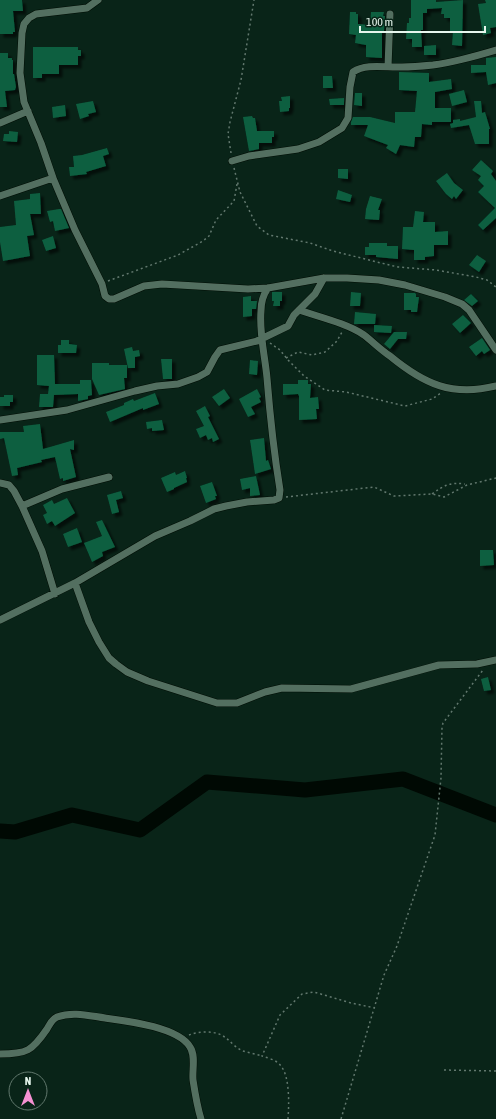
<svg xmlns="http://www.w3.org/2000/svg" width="496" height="1119" font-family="'Asap Condensed',sans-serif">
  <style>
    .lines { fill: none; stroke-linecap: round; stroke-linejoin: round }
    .river { stroke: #000903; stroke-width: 15 }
    .building { fill: #0c5e3f; filter: url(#shadow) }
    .street-casing { stroke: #000d04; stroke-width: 8 }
    .path { stroke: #62786e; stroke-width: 1.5; stroke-dasharray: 2 3; stroke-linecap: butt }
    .street { stroke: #536f60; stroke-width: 7 }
  </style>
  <defs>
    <filter id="shadow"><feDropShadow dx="3.5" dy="3.5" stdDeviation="1" flood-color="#0009"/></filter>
  </defs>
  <rect width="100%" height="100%" fill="#092418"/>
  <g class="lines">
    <path class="river" d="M 0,831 L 15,832 L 72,815 L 140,830 L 207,782 L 305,790 L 403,779 L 496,815"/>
  </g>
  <path class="building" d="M 0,0 L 22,0 L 23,11 L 13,11 L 15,32 L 13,32 L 13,34 L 0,34 Z
    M 411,0 L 436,0 L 436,2 L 463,0 L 462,46 L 452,45 L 453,31 L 450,31 L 450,18 L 444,18 L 444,14 L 441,14 L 442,8 L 427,9 L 427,13 L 423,13 L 423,30 L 421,30 L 422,47 L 412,47 L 412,39 L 406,39 L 407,23 L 409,23 L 409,18 L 411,18 Z
    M 485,0 L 496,0 L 496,27 L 490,28 L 491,33 L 483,35 L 478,4 L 486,3 Z
    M 350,12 L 356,12 L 356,14 L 358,14 L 358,24 L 370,25 L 371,12 L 384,12 L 383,16 L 385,16 L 384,31 L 382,31 L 382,58 L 366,57 L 366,45 L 355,43 L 356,35 L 349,34 Z
    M 436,45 L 436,55 L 424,55 L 424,46 Z
    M 33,47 L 78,47 L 78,50 L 81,50 L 81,56 L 78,56 L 78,65 L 59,65 L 59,74 L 42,74 L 42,78 L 33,78 Z
    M 0,53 L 8,53 L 8,58 L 12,58 L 12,60 L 13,60 L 13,74 L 14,74 L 16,87 L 15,90 L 5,91 L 7,107 L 0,107 Z
    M 496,57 L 496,83 L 488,85 L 486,72 L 471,73 L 471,65 L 486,65 L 486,58 Z
    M 399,72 L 429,73 L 429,82 L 451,79 L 452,89 L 435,92 L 435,108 L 451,108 L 451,122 L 432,122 L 432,125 L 422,124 L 421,137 L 415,137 L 414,147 L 400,145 L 396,154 L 386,148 L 388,145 L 364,136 L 368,125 L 351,125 L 351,122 L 353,117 L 370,117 L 395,123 L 395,112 L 415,112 L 417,91 L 399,90 Z
    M 323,76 L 332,76 L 333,88 L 323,88 Z
    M 464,90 L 467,102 L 452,106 L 449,94 Z
    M 355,93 L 362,93 L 362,106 L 354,105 Z
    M 290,96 L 290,108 L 289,108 L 289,111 L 280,112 L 279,101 L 282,101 L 281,97 Z
    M 344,98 L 344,105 L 330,105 L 329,99 Z
    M 93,101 L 96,112 L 88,114 L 89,116 L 80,119 L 76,104 Z
    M 474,101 L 481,101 L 482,113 L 485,112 L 490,129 L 489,129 L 489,144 L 475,144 L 469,125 L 451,128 L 450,124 L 453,123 L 453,120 L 460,119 L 460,121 L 476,117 Z
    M 65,105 L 66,116 L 53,118 L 52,107 Z
    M 252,116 L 253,118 L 255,118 L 257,131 L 274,131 L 274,137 L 272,137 L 272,143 L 259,143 L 259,149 L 249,151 L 243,117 Z
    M 9,131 L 18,132 L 17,142 L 3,141 L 4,134 L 9,134 Z
    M 107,148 L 109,154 L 103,156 L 106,166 L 86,172 L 87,174 L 70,176 L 69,167 L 74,167 L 73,156 L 82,155 Z
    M 481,160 L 493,171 L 491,174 L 496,181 L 496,218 L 483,230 L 478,225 L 495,208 L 478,192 L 484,186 L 478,180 L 481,176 L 472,170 Z
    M 338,169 L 348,169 L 348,179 L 338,178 Z
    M 447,173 L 454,183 L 463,190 L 456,199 L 454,196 L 452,199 L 446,194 L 436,181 Z
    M 338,190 L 352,195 L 350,202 L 336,199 Z
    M 40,193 L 41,214 L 30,214 L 34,235 L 27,236 L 30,256 L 3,261 L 0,242 L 0,227 L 16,225 L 14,201 L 30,199 L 30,194 Z
    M 370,196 L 382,199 L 378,210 L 380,210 L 379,220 L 365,219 L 366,209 Z
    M 59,209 L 61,209 L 69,228 L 55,231 L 53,221 L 50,222 L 47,211 Z
    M 415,211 L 424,212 L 423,222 L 435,222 L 435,232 L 448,231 L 448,245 L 434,245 L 434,256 L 425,257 L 425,260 L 414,260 L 414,250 L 402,249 L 403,227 L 413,227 Z
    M 53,236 L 56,248 L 46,251 L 42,240 Z
    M 369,243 L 387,243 L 387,246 L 398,246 L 398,259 L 376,257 L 376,255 L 365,255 L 365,247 L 369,247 Z
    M 477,255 L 486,261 L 479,272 L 469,265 Z
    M 272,292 L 282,292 L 282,301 L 280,301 L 280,306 L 273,306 L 274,301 L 272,301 Z
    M 351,292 L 361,293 L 360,306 L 350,306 Z
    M 404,293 L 415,293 L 416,294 L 416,297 L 419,297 L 417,312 L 411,312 L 411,310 L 404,310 Z
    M 471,294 L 478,301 L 472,306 L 464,300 Z
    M 251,296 L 251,301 L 257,301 L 256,309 L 252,309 L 252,316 L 243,317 L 243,297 Z
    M 355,312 L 376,314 L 375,324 L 354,324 Z
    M 463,315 L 471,323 L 460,333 L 452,324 Z
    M 374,325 L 392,326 L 391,333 L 374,332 Z
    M 394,332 L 407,332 L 406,339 L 398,339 L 390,349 L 384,344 Z
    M 482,338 L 490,350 L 484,354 L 482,351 L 476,356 L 469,347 Z
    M 61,340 L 69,340 L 69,344 L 77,345 L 76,353 L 58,353 L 58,345 L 61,345 Z
    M 132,347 L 133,351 L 139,350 L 140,356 L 135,357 L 135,368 L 128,368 L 124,349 Z
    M 37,355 L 54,355 L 55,384 L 80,384 L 80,380 L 91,380 L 92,395 L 88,396 L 88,399 L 78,401 L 78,394 L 54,395 L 53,407 L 39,407 L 40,394 L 48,394 L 49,386 L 37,385 Z
    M 161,359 L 172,359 L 172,379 L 163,379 Z
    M 250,360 L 258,361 L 257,375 L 249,374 Z
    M 92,363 L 109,363 L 109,365 L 127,365 L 127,378 L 124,378 L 125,389 L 99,395 L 92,379 Z
    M 298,380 L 308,380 L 308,384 L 311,384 L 310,398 L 318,397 L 319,409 L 316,409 L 317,419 L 299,420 L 299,396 L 298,394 L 283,395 L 283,384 L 298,384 Z
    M 224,389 L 230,398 L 219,406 L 212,397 Z
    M 257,389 L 261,397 L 259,398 L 261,402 L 251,407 L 255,414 L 248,417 L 239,399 Z
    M 155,393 L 159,404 L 143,410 L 143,408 L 110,422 L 106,412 L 124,405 L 124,403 L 133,399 L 134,401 Z
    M 4,395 L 13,395 L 13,402 L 10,402 L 10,406 L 0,406 L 0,397 L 4,397 Z
    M 205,406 L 210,416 L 208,417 L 219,439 L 213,442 L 212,438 L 208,440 L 206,435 L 200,438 L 196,429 L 204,426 L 196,411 Z
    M 162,420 L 164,430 L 152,431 L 152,428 L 147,429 L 146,422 Z
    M 40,424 L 43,449 L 74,440 L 74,450 L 70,449 L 76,477 L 63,481 L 63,478 L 60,479 L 55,457 L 41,460 L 42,462 L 17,468 L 18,475 L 12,476 L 4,438 L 0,439 L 0,432 L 24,432 L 23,426 Z
    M 264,438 L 266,461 L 268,460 L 271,469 L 255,474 L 250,440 Z
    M 185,471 L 187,478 L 186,478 L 187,482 L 174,488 L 174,489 L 167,492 L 161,478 L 175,472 L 176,475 Z
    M 256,476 L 260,495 L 250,496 L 250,488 L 242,490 L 240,479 Z
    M 212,482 L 217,496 L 215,496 L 216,499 L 206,503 L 200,486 Z
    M 121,491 L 123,498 L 116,500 L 119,512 L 112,514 L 107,495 Z
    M 67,498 L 75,513 L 55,526 L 52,521 L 47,524 L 43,515 L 47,513 L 43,505 L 52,500 L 54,504 Z
    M 102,520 L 115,547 L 102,552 L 103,556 L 92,562 L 84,543 L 102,536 L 96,522 Z
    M 77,528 L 82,542 L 68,547 L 63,534 Z
    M 480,550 L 493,550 L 494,565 L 480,566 Z
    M 488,677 L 491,690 L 484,691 L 481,679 Z"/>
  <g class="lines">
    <g class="street-casing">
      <path id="street" d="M 98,0 L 87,8 L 36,14 L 29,18 L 24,24 L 22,33 L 20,73 L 24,102 L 41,143 L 53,178 L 75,230 L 102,284 L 105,296 L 109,299 L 114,299 L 144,286 L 162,284 L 248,289 L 268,288 L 324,278 L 347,278 L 379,280 L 405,285 L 445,297 L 462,304 L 469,310 L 496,350
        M 388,67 L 390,14
        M 0,123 L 28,111
        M 232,161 L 249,156 L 298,149 L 319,142 L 342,128 L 348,118 L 350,87 L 353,72 C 367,63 386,68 402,67 C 412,67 423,66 433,65 C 454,62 476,56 496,50
        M 0,196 L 53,178
        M 299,310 C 319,317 346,323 364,335 C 373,342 381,350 390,356 C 424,384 452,397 496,386
        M 0,420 L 67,410 L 135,391 L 157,386 L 178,384 L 198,377 L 207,372 L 215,357 L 220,350 L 257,341 L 288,326 L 294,315 L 315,294 L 324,278
        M 0,483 L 9,485 L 14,491 L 22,506 L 42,551 L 55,594
        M 22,506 L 62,489 L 109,477
        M 75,583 L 89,622 L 99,642 L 109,658 L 116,664 L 127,672 L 148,681 L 217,703 L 237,703 L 265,692 L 282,688 L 351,689 L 439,665 L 477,664 L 496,660
        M 0,620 L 75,583 L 155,536 L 190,521 L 214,509 L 226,506 L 247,502 L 274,500 L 279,498 L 280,490 C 274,453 270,416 267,378 C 265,356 259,333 261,311 C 261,302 263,295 268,288
        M 0,1054 C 27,1054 32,1051 47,1029 C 50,1024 52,1019 57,1017 C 73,1011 90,1016 105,1018 C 127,1021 178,1027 190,1047 C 196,1056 192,1070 193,1080 C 195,1093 197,1106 201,1119"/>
    </g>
    <path class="path" d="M 231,153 L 228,134 L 230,122 L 241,80 L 254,0
      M 234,168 L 240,192 L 257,226 L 269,235 L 310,243 L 333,251 L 381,263 L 398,267 L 436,270 L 476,277 L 487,280 L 496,287
      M 108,281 L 178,255 L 203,241 L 209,236 L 216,220 L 234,201 L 237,184
      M 270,343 L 280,350 L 288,360 L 304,376 L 325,390 L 346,392 L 405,406 L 432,399 L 441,393
      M 286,358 L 298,352 L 312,355 L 325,352 L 337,341 L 342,332
      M 432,494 C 444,485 451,482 465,484
      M 286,497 L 374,487 L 394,496 L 432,494 L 444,497 L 467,485 L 496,478
      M 189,1035 C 200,1031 216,1030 226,1038 C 231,1042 236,1048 243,1051 C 249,1053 256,1054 262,1056
      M 444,1070 L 496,1071
      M 288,1119 C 289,1105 290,1077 281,1066 C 277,1060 268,1058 262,1056 L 280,1015 L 302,994 L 314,992 L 351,1003 L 375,1008
      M 341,1119 L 384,975 L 397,946 L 435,835 L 441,778 L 442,727 L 443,723 L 483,670"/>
    <use href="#street" class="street"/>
  </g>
  <g transform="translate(28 1091)"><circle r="19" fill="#092418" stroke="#61786d"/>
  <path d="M0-3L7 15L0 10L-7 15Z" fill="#f591d2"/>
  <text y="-6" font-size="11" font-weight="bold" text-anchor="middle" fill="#e6f6ed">N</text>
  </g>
  <path d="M360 26v6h125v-6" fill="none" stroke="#e6f6ed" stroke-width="2"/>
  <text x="366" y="26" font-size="12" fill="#e6f6ed" stroke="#092418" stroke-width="3" paint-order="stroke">100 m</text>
</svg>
